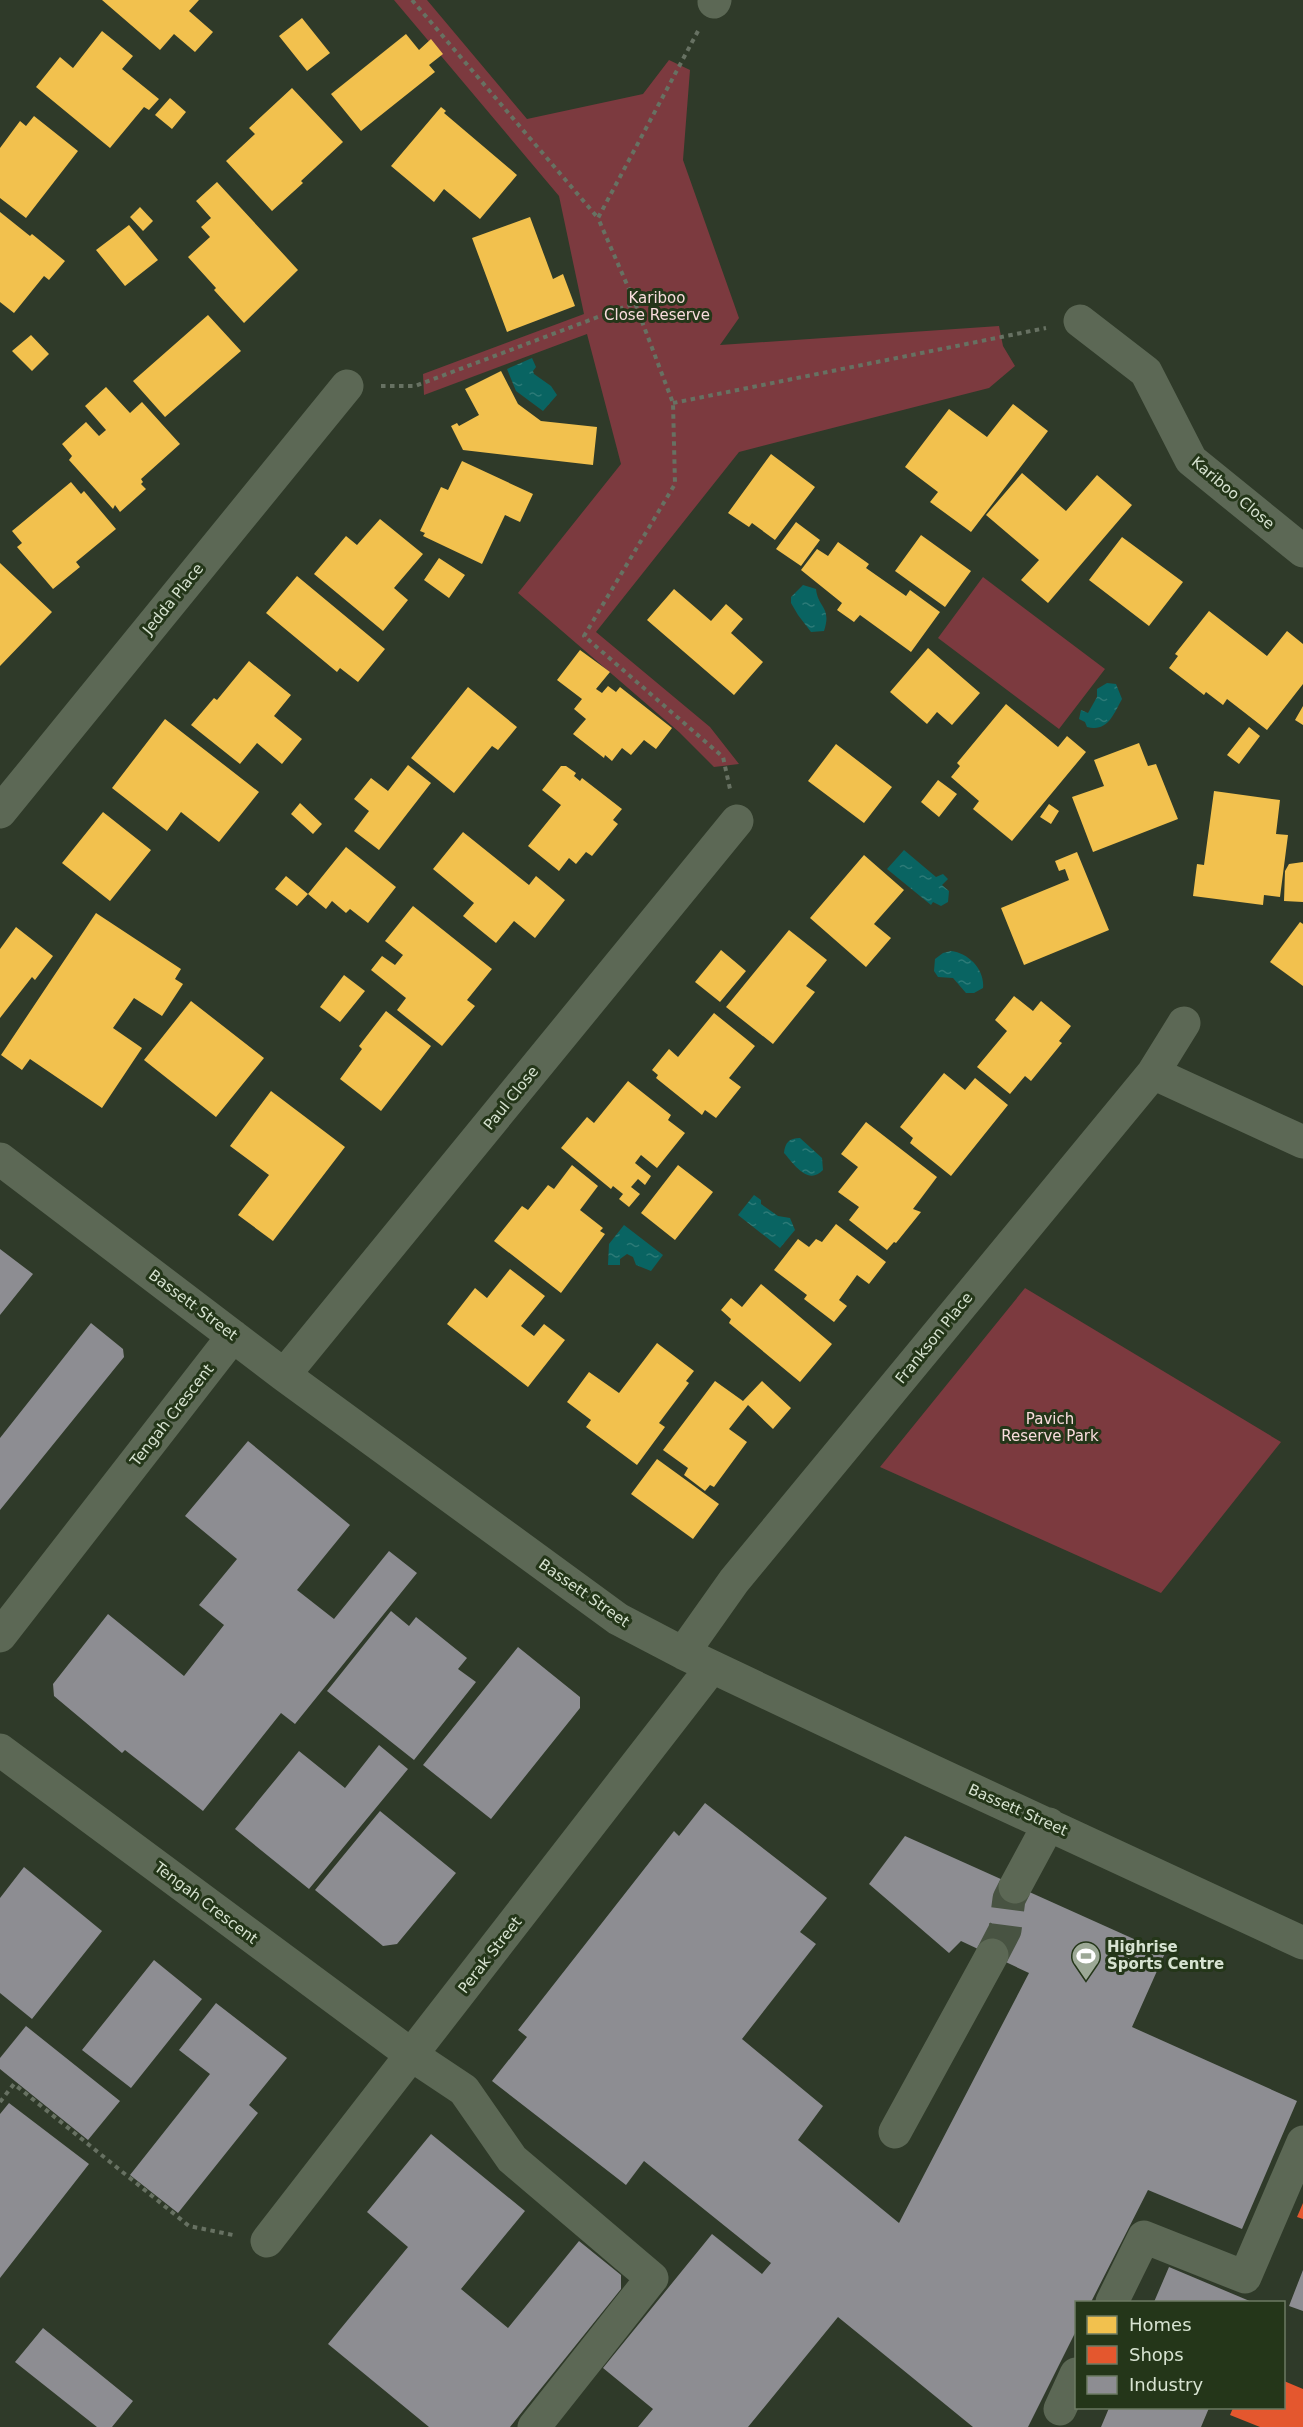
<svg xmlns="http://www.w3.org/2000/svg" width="1303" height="2427" font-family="'DejaVu Sans',sans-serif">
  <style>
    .park { fill: #7c3a3f }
    .water { fill: url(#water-ripples) }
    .homes { fill: #f2c14e }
    .shops { fill: #e4572e }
    .industry { fill: #8d8d92 }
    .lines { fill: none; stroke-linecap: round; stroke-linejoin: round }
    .minor-tunnel { stroke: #485342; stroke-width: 33; stroke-dasharray: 33 16; stroke-linecap: butt }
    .path { stroke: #677162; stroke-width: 4; stroke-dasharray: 4.5 4.5; stroke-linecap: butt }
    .minor { stroke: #5c6855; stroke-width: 33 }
    .labels { text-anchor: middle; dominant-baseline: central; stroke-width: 6; stroke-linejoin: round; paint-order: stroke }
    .park-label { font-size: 15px; fill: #f9dcdd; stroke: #243619 }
    .street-label { font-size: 15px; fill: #d7e3d1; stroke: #243619 }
    .poi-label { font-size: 15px; font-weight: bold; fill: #d7e3d1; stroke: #243619; text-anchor: start }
  </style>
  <defs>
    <pattern id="water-ripples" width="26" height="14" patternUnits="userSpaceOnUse" patternTransform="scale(1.5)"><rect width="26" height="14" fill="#096462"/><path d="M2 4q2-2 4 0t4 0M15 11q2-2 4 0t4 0" fill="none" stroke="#2c7a77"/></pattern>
  </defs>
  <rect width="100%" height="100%" fill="#2f3a29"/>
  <path class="park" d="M 394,0 L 427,0 L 527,119 L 643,94 L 669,60 L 690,70 L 683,160 L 739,318 L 720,345 L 999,326 L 1003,346 L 1015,366 L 989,388 L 739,452 L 596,632 L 710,727 L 739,764 L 714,767 L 679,732 L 518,593 L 621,464 L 587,334 L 424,395 L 423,374 L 584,314 L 559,196 Z
    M 983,577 L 1105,669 L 1059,729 L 938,638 Z
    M 1025,1288 L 1281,1442 L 1161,1593 L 880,1467 Z"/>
  <path class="water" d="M 532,358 L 536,367 L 533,371 L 534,374 L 551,386 L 557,395 L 543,411 L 516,391 L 507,369 Z
    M 803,585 L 816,589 C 818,608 832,607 824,631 L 811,632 L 798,615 L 791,603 L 791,597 Z
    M 1107,683 L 1116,684 L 1122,699 C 1113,715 1108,732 1087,727 L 1085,722 L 1079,719 L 1081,710 L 1088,713 L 1097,697 L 1097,689 Z
    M 904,850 L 936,877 L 943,874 L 948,879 L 942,885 L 949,891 L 948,902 L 941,906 L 933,902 L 931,905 L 887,869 Z
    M 951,951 C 969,953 985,970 983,988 L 974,993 L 966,993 L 953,978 L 938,977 L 934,971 L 935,959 L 943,953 Z
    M 800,1138 L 822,1158 L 823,1170 C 808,1186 794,1164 784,1153 C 785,1143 789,1138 800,1138 Z
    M 754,1195 L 761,1200 L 761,1204 L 778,1216 L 790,1218 L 795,1230 L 780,1248 L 738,1215 Z
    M 624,1225 L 663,1255 L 651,1271 L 636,1265 L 633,1257 L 627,1254 L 620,1259 L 620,1265 L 608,1265 L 609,1244 Z"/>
  <path class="homes" d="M 102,0 L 199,0 L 189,11 L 213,32 L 195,52 L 174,34 L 160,50 Z
    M 302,18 L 330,53 L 307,71 L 279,36 Z
    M 102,31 L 133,56 L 122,69 L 159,99 L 149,110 L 144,107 L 110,148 L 36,87 L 60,57 L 73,68 Z
    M 406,34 L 419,50 L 431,39 L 443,54 L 429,65 L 435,72 L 361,131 L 331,94 Z
    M 292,88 L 343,142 L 301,181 L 303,183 L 272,211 L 226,161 L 255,134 L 249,128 Z
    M 170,98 L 186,112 L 172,129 L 155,115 Z
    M 441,107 L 446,111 L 444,113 L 517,175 L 480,219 L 444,189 L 434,202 L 391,166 Z
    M 34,116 L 78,151 L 26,218 L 0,198 L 0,148 L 20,121 L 26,126 Z
    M 217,182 L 298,270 L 244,323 L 214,290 L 216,288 L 188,257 L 210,237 L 201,227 L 211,218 L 196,201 Z
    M 140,207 L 153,221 L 143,231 L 130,217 Z
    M 0,212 L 30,236 L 32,234 L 65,261 L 49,280 L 44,276 L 14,313 L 0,302 Z
    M 530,217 L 553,279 L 563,274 L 575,306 L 507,332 L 472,238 Z
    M 129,225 L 158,260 L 125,286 L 96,250 Z
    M 208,315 L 241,351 L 165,417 L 133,381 Z
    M 31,335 L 49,354 L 32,371 L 12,351 Z
    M 501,371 L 518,404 L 541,421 L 597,427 L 593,465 L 463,450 L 451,426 L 457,423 L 459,426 L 479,415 L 465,389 Z
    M 106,387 L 130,413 L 142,402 L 180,444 L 141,479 L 143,482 L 141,484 L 146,489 L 120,512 L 115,505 L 113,509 L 69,460 L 72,456 L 62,444 L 86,422 L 99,436 L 106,430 L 85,406 Z
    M 1013,404 L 1048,431 L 971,532 L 930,502 L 938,492 L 905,467 L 949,409 L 987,437 Z
    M 771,454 L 815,487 L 775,540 L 752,523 L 749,527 L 728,513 Z
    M 462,461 L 533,494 L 520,522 L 505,515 L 482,564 L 423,536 L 425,533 L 420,531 L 441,487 L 448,490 Z
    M 1022,473 L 1066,511 L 1097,475 L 1132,505 L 1048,603 L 1021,580 L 1039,560 L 986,515 Z
    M 71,482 L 81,494 L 84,491 L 116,529 L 76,562 L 80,567 L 53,589 L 17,547 L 22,543 L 12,531 Z
    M 380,519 L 423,554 L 394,588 L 408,600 L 383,631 L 314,574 L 346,536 L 357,545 Z
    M 796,522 L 820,540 L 801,566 L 776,549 Z
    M 921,535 L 971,571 L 945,607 L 895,571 Z
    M 1122,537 L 1183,582 L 1149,626 L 1089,580 Z
    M 838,542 L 869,564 L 866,568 L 906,596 L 910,590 L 940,612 L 911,652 L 860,615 L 854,622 L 837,610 L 842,603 L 801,570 L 817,549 L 828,556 Z
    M 439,558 L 465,575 L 449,598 L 424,580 Z
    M 0,563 L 52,612 L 0,666 Z
    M 297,576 L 385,649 L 358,682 L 340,668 L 337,672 L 266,613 Z
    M 674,589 L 711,621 L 726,604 L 743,619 L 731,633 L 763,662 L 734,695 L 647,620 Z
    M 1209,611 L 1267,656 L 1287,631 L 1303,644 L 1303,684 L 1267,730 L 1227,699 L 1223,705 L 1206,692 L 1204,695 L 1169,668 L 1178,656 L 1175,654 Z
    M 928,648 L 980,693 L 952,725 L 937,712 L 927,724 L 890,692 Z
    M 580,650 L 610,672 L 596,689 L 602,693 L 608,686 L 616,692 L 620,687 L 672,728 L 656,749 L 644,740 L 631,755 L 622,748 L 612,761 L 605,755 L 604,758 L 573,734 L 586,719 L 574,709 L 582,699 L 557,680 Z
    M 249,661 L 291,695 L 274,716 L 302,739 L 282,764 L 257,743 L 240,764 L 191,725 L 214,698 L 217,700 Z
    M 468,687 L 517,727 L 498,750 L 492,746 L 454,793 L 411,758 Z
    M 1006,704 L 1058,747 L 1067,736 L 1086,752 L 1012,841 L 973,809 L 979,801 L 951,777 L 960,766 L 957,763 Z
    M 1303,706 L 1303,725 L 1295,720 Z
    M 165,719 L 259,792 L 219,842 L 181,812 L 167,831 L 112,788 Z
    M 1249,727 L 1260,736 L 1239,764 L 1227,755 Z
    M 1139,743 L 1148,766 L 1156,764 L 1178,819 L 1093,852 L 1072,797 L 1104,786 L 1094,760 Z
    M 836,744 L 892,787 L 864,823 L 808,781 Z
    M 408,765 L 431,783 L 379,850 L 354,831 L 369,811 L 354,799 L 371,778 L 388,791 Z
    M 561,766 L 566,766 L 576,773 L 574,776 L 580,781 L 582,778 L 622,809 L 613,820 L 618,824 L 592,856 L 586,852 L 576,864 L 569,858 L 559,871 L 528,846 L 561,805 L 542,790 Z
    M 938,780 L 957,794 L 939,817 L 921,802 Z
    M 1214,791 L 1280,800 L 1276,834 L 1288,835 L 1280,897 L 1264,895 L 1263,905 L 1193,896 L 1197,864 L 1204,865 Z
    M 300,803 L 322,824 L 313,834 L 291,814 Z
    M 1049,804 L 1059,811 L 1051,824 L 1040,817 Z
    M 103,812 L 151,850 L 110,901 L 62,863 Z
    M 463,832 L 529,885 L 536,876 L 565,900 L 535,938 L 514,921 L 496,943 L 463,916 L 474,903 L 433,869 Z
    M 346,847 L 396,887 L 368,923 L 350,909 L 346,913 L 332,901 L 326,909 L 308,894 L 297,906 L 275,889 L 286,876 L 308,894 Z
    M 1077,852 L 1109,930 L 1024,965 L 1001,908 L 1069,880 L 1065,869 L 1059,871 L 1055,861 Z
    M 864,855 L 904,890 L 874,924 L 891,938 L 866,967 L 810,918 Z
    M 1303,862 L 1303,902 L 1284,901 L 1285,871 L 1289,864 Z
    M 413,906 L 492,969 L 467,1000 L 475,1006 L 442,1046 L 397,1010 L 406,998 L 371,970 L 382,956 L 395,965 L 403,955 L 385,941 Z
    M 96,913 L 181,969 L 175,979 L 183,984 L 162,1016 L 134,998 L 113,1028 L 142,1048 L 102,1108 L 30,1059 L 22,1070 L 1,1055 Z
    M 1300,922 L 1303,924 L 1303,986 L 1270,962 Z
    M 16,927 L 53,956 L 35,980 L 32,977 L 0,1018 L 0,949 Z
    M 789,930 L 827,960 L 806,986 L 815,992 L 773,1044 L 726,1007 Z
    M 721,950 L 746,971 L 720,1002 L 695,982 Z
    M 344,975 L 365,991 L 340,1022 L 320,1007 Z
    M 1014,996 L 1033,1011 L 1041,1001 L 1071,1026 L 1059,1041 L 1062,1043 L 1031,1081 L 1025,1076 L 1010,1094 L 977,1067 L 1007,1031 L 995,1020 Z
    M 191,1001 L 264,1058 L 216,1117 L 144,1060 Z
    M 386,1011 L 431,1046 L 381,1111 L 340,1079 L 362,1049 L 359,1046 Z
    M 714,1013 L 755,1046 L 729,1078 L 741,1087 L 716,1118 L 705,1110 L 702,1115 L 656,1078 L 658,1075 L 652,1070 L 669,1049 L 678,1057 Z
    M 944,1073 L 965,1090 L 975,1078 L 1008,1105 L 951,1176 L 910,1143 L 913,1138 L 900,1127 Z
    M 628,1081 L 671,1115 L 668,1120 L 685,1133 L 657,1168 L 641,1155 L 635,1163 L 651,1176 L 645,1185 L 638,1179 L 631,1187 L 640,1194 L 629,1207 L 619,1199 L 623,1194 L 613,1186 L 611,1189 L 561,1148 L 587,1117 L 594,1123 Z
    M 271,1091 L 345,1147 L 273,1241 L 238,1215 L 269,1175 L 230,1146 Z
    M 866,1122 L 937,1177 L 913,1209 L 921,1212 L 896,1243 L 894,1242 L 887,1250 L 849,1220 L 859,1207 L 838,1192 L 858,1167 L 841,1154 Z
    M 572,1165 L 598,1186 L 580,1210 L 603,1228 L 600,1231 L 605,1234 L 561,1293 L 494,1241 L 522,1206 L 528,1210 L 548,1185 L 554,1189 Z
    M 678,1165 L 713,1192 L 675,1240 L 641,1213 Z
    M 836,1224 L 886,1262 L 869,1284 L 857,1275 L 839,1300 L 847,1306 L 834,1322 L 804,1299 L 807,1295 L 774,1270 L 798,1239 L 809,1247 L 816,1239 L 822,1242 Z
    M 510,1269 L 545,1296 L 521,1326 L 534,1336 L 544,1324 L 565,1340 L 528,1387 L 447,1324 L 475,1288 L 487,1298 Z
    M 761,1284 L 832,1344 L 800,1382 L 729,1323 L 731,1319 L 721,1310 L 731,1298 L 742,1307 Z
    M 657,1343 L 694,1371 L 686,1381 L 689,1383 L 659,1423 L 665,1427 L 637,1465 L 586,1427 L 591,1420 L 567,1402 L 589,1372 L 619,1393 Z
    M 715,1381 L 743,1401 L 762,1381 L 791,1408 L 773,1429 L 748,1405 L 729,1429 L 747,1442 L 714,1487 L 710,1485 L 705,1491 L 684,1475 L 688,1468 L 663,1450 Z
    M 657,1459 L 719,1504 L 693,1539 L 631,1494 Z"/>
  <path class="shops" d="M 1303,2203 L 1303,2219 L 1297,2217 Z
    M 1284,2381 L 1303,2389 L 1303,2427 L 1260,2427 L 1230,2415 L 1233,2408 L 1284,2408 Z"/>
  <path class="industry" d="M 0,1249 L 33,1274 L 0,1315 Z
    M 91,1323 L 123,1349 L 124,1357 L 0,1510 L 0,1438 Z
    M 248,1441 L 350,1525 L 297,1590 L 334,1619 L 389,1551 L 417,1573 L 295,1724 L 281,1713 L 203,1811 L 125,1750 L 122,1753 L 54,1696 L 53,1684 L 108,1614 L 184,1676 L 224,1625 L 199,1605 L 237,1559 L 185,1516 Z
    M 391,1611 L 409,1626 L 416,1617 L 467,1658 L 458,1669 L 476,1682 L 414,1760 L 327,1691 Z
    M 518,1647 L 580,1697 L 580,1708 L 491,1819 L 423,1765 Z
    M 379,1745 L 408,1769 L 309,1889 L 235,1829 L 299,1751 L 345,1788 Z
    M 705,1803 L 827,1898 L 800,1932 L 816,1944 L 742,2039 L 823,2106 L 798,2140 L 899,2223 L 1029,1973 L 961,1941 L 949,1953 L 869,1884 L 905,1836 L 1165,1953 L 1132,2027 L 1297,2101 L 1242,2229 L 1148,2190 L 1091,2302 L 1076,2302 L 1076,2331 L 1028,2427 L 973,2427 L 838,2317 L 748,2427 L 638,2427 L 653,2409 L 603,2368 L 712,2234 L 762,2274 L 771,2263 L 644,2161 L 626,2185 L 492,2081 L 527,2037 L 518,2030 L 674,1831 L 679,1836 Z
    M 380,1811 L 456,1873 L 397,1944 L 383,1946 L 315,1890 Z
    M 24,1867 L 102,1931 L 32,2019 L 0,1993 L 0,1898 Z
    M 154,1960 L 202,1999 L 131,2088 L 82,2050 Z
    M 216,2003 L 287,2058 L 249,2105 L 258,2113 L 178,2213 L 130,2175 L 210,2074 L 179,2050 Z
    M 26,2026 L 120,2101 L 88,2140 L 0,2069 L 0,2058 Z
    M 9,2103 L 89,2164 L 0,2278 L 0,2114 Z
    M 431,2134 L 525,2211 L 461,2289 L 508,2328 L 579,2241 L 621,2275 L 621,2289 L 510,2427 L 429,2427 L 328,2344 L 408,2247 L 367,2212 Z
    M 1169,2267 L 1252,2302 L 1154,2302 Z
    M 1303,2270 L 1303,2311 L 1289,2306 Z
    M 43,2328 L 133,2401 L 112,2427 L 97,2427 L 15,2362 Z
    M 1109,2408 L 1209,2408 L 1201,2427 L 1101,2427 Z"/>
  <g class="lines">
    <path class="minor-tunnel" d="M 992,1955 L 1005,1930 L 1009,1899 L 1015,1887"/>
    <path class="path" d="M 412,0 L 598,218
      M 698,31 L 598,218 L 635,303 L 673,403 L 675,484 L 584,636 L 723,757 L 730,789
      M 381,386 L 415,386 L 635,303
      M 673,403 L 1046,328
      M 0,2102 L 14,2084 L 189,2226 L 233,2235"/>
    <path class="minor" d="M 714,2 L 715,0
      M 1080,321 L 1146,372 L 1191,460 L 1303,551
      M 0,812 L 347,386
      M 1153,1073 L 1303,1142
      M 0,1159 L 284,1375 L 618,1619 L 683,1653 L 930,1770 L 1303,1943
      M 284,1375 L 737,821
      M 0,1636 L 233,1336
      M 683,1653 L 734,1581 L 1153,1073 L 1184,1023
      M 0,1750 L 413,2056 L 464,2090 L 512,2159 L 652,2278 L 534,2427
      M 1015,1887 L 1049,1824
      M 895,2132 L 992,1955
      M 267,2241 L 712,1667
      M 1112,2302 L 1144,2237 L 1245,2277 L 1303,2142
      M 1060,2409 L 1076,2374"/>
  </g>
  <defs>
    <g id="stadium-pin" transform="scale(1.5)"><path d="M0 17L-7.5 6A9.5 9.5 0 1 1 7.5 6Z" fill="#9ca896" stroke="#243619"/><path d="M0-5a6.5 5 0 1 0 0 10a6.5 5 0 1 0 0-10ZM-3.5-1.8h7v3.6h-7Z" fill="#fff"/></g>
  </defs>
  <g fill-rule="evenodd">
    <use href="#stadium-pin" x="1086" y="1956"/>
  </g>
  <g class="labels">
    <g class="park-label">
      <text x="657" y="298">Kariboo<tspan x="657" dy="17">Close Reserve</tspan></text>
      <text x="1050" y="1419">Pavich<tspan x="1050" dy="17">Reserve Park</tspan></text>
    </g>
    <g class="street-label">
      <text transform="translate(1233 493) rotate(40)">Kariboo Close</text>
      <text transform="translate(173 599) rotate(-51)">Jedda Place</text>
      <text transform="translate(511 1098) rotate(-51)">Paul Close</text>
      <text transform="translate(193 1305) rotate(37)">Bassett Street</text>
      <text transform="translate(934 1338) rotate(-51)">Frankson Place</text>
      <text transform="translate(172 1415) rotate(-52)">Tengah Crescent</text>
      <text transform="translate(584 1593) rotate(35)">Bassett Street</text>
      <text transform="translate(1018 1810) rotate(24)">Bassett Street</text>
      <text transform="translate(206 1903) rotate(37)">Tengah Crescent</text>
      <text transform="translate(490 1955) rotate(-52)">Perak Street</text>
    </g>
    <g class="poi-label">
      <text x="1107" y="1947">Highrise<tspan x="1107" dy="17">Sports Centre</tspan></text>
    </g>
  </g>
  <rect x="1075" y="2301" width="210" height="108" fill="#243619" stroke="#6c7b63" stroke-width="1.5"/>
  <rect x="1087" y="2316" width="30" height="18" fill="#f2c14e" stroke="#6c7b63" stroke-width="1.5"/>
  <text x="1129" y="2331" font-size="18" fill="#d7e3d1">Homes</text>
  <rect x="1087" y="2346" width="30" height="18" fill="#e4572e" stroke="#6c7b63" stroke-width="1.5"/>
  <text x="1129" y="2361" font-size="18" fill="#d7e3d1">Shops</text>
  <rect x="1087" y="2376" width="30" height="18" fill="#8d8d92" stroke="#6c7b63" stroke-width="1.5"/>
  <text x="1129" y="2391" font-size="18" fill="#d7e3d1">Industry</text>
</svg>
